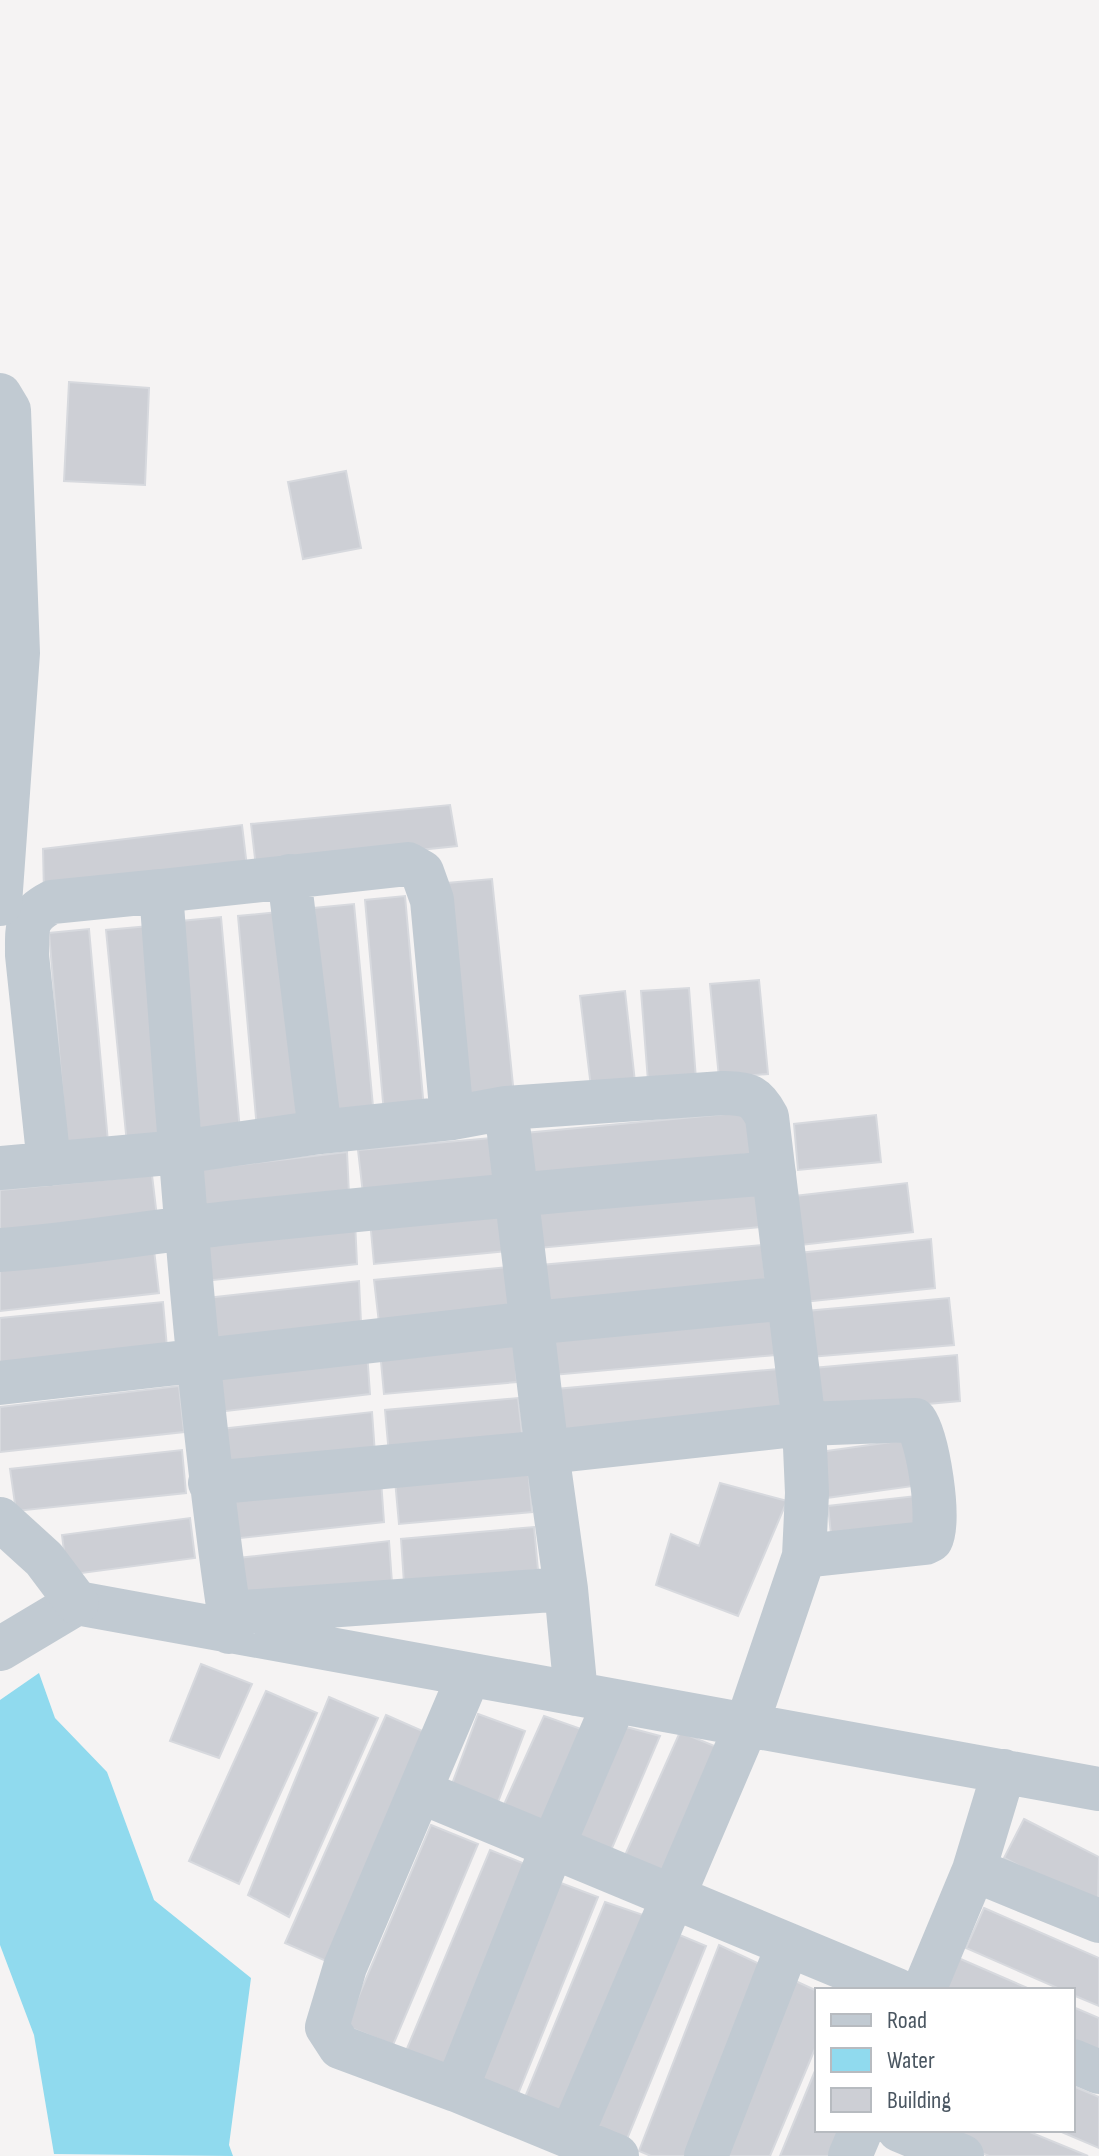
<svg xmlns="http://www.w3.org/2000/svg" width="1099" height="2156" font-family="'Sofia Sans Condensed',sans-serif">
  <style>
    .water { fill: #90daee }
    .building { fill: #cdcfd5; stroke: #d7d9de; stroke-width: 2 }
    .lines { fill: none; stroke-linecap: round; stroke-linejoin: round }
    .minor { stroke: #c1cad2; stroke-width: 44 }
    .tertiary { stroke: #c1cad2; stroke-width: 44 }
  </style>
  <rect width="100%" height="100%" fill="#f5f3f3"/>
  <path class="water" d="M 39,1673 L 55,1718 L 107,1772 L 154,1900 L 251,1978 L 229,2145 L 233,2156 L 54,2154 L 34,2035 L 0,1945 L 0,1700 Z"/>
  <path class="building" d="M 69,382 L 149,388 L 145,485 L 64,481 Z
    M 346,471 L 361,548 L 303,559 L 288,482 Z
    M 450,805 L 457,846 L 256,867 L 251,824 Z
    M 242,825 L 247,867 L 44,893 L 43,849 Z
    M 492,879 L 514,1095 L 467,1096 L 447,883 Z
    M 405,896 L 424,1109 L 384,1113 L 365,900 Z
    M 354,904 L 374,1117 L 333,1121 L 314,908 Z
    M 278,912 L 298,1125 L 257,1129 L 238,916 Z
    M 221,917 L 240,1131 L 200,1134 L 181,921 Z
    M 149,926 L 171,1139 L 127,1144 L 106,930 Z
    M 89,929 L 108,1142 L 67,1146 L 49,933 Z
    M 759,980 L 768,1074 L 719,1078 L 710,984 Z
    M 689,988 L 696,1079 L 648,1081 L 641,991 Z
    M 625,991 L 635,1082 L 591,1087 L 580,996 Z
    M 747,1112 L 751,1154 L 529,1175 L 525,1133 Z
    M 876,1115 L 881,1162 L 798,1170 L 794,1124 Z
    M 491,1138 L 496,1181 L 363,1194 L 358,1150 Z
    M 347,1152 L 349,1195 L 197,1212 L 196,1170 Z
    M 152,1175 L 157,1217 L 0,1233 L 0,1190 Z
    M 907,1183 L 913,1232 L 801,1245 L 795,1196 Z
    M 757,1185 L 760,1227 L 539,1248 L 535,1206 Z
    M 503,1207 L 507,1251 L 374,1264 L 370,1220 Z
    M 355,1221 L 357,1264 L 205,1281 L 204,1239 Z
    M 931,1239 L 935,1288 L 804,1302 L 799,1253 Z
    M 153,1241 L 159,1293 L 0,1311 L 0,1259 Z
    M 762,1245 L 766,1287 L 545,1308 L 541,1265 Z
    M 508,1267 L 512,1311 L 379,1323 L 374,1280 Z
    M 359,1281 L 361,1323 L 209,1340 L 207,1298 Z
    M 949,1298 L 954,1345 L 810,1357 L 806,1311 Z
    M 163,1302 L 167,1348 L 0,1364 L 0,1318 Z
    M 771,1312 L 775,1355 L 553,1375 L 549,1332 Z
    M 514,1339 L 517,1382 L 384,1394 L 380,1351 Z
    M 367,1352 L 370,1394 L 218,1412 L 216,1369 Z
    M 957,1355 L 960,1401 L 817,1414 L 813,1368 Z
    M 778,1369 L 781,1411 L 560,1432 L 556,1389 Z
    M 179,1386 L 184,1432 L 0,1452 L 0,1407 Z
    M 518,1398 L 523,1442 L 389,1455 L 385,1410 Z
    M 372,1412 L 375,1454 L 222,1472 L 221,1429 Z
    M 906,1440 L 913,1486 L 826,1498 L 819,1452 Z
    M 182,1450 L 186,1493 L 16,1511 L 10,1469 Z
    M 528,1468 L 532,1512 L 399,1524 L 395,1480 Z
    M 381,1480 L 384,1522 L 232,1539 L 230,1497 Z
    M 720,1483 L 787,1501 L 738,1616 L 656,1585 L 671,1534 L 699,1546 Z
    M 916,1496 L 921,1534 L 832,1544 L 828,1506 Z
    M 190,1518 L 195,1558 L 67,1575 L 62,1535 Z
    M 534,1527 L 538,1570 L 404,1583 L 401,1539 Z
    M 389,1541 L 392,1583 L 240,1600 L 238,1558 Z
    M 201,1664 L 252,1684 L 219,1758 L 170,1741 Z
    M 266,1691 L 317,1713 L 239,1884 L 189,1861 Z
    M 329,1697 L 378,1718 L 289,1917 L 248,1895 Z
    M 478,1714 L 525,1731 L 498,1802 L 452,1784 Z
    M 386,1715 L 427,1733 L 326,1961 L 285,1943 Z
    M 544,1716 L 584,1730 L 545,1826 L 502,1809 Z
    M 615,1724 L 660,1736 L 609,1855 L 573,1837 Z
    M 680,1732 L 717,1747 L 665,1879 L 622,1862 Z
    M 1024,1819 L 1099,1857 L 1098,1906 L 1004,1858 Z
    M 431,1825 L 478,1844 L 393,2045 L 346,2026 Z
    M 490,1850 L 530,1866 L 447,2067 L 406,2051 Z
    M 553,1880 L 598,1897 L 516,2099 L 469,2082 Z
    M 605,1902 L 649,1917 L 565,2121 L 523,2102 Z
    M 984,1908 L 1099,1958 L 1099,2006 L 1073,1995 L 1073,1990 L 1062,1990 L 966,1948 Z
    M 670,1931 L 706,1946 L 625,2144 L 588,2128 Z
    M 719,1945 L 764,1966 L 687,2156 L 651,2156 L 639,2151 Z
    M 956,1957 L 1032,1990 L 941,1990 Z
    M 789,1978 L 817,1991 L 817,2044 L 770,2156 L 718,2156 Z
    M 1073,2007 L 1099,2018 L 1099,2059 L 1073,2049 Z
    M 817,2066 L 817,2130 L 841,2130 L 830,2156 L 780,2156 Z
    M 1073,2086 L 1099,2097 L 1099,2148 L 1057,2130 L 1073,2130 Z
    M 926,2130 L 1025,2130 L 1088,2156 L 989,2156 Z"/>
  <g class="lines">
    <path class="minor" d="M 289,876 L 320,1132
      M 506,1108 L 547,1452 L 566,1589 L 576,1694
      M 49,1164 L 27,955 C 27,926 25,916 52,902 L 161,891
      M 0,1168 L 180,1152 L 320,1132 L 452,1118
      M 0,1250 C 77,1245 153,1231 229,1223 C 411,1204 592,1187 774,1173
      M 0,1383 L 532,1323 L 788,1298
      M 210,1483 L 547,1452 L 804,1424 L 915,1420 C 928,1438 941,1520 931,1540 L 925,1543 L 804,1556
      M 229,1613 L 566,1589
      M 229,1632 L 229,1613 C 194,1373 179,1132 161,891 L 408,864 L 422,872 L 432,900 L 452,1118 L 506,1108 L 723,1093 C 748,1094 755,1094 767,1117 L 804,1424 L 807,1493 L 804,1556 L 747,1724 L 571,2136
      M 0,1649 L 77,1603 L 1099,1789
      M 469,1675 L 345,1967 L 327,2027 L 340,2047 L 456,2090 L 617,2156
      M 1004,1771 L 974,1870 L 1099,1921
      M 421,1792 L 897,1990
      M 924,1990 L 974,1870
      M 1073,2061 L 1099,2072
      M 456,2090 L 552,1848 L 615,1701
      M 899,2130 L 962,2156
      M 706,2156 L 788,1945
      M 850,2156 L 861,2130"/>
    <path class="tertiary" d="M 0,395 L 9,410 L 18,653 L 0,904
      M 0,1519 L 44,1559 L 77,1603"/>
  </g>
  <rect x="815" y="1988" width="260" height="144" fill="#ffffff" stroke="#b7bbc0" stroke-width="2"/>
  <rect x="831" y="2014" width="40" height="12" fill="#c1cad2" stroke="#b7bbc0" stroke-width="2"/>
  <text x="887" y="2028" font-size="24" fill="#4a5661">Road</text>
  <rect x="831" y="2048" width="40" height="24" fill="#90daee" stroke="#b7bbc0" stroke-width="2"/>
  <text x="887" y="2068" font-size="24" fill="#4a5661">Water</text>
  <rect x="831" y="2088" width="40" height="24" fill="#cdcfd5" stroke="#b7bbc0" stroke-width="2"/>
  <text x="887" y="2108" font-size="24" fill="#4a5661">Building</text>
</svg>
